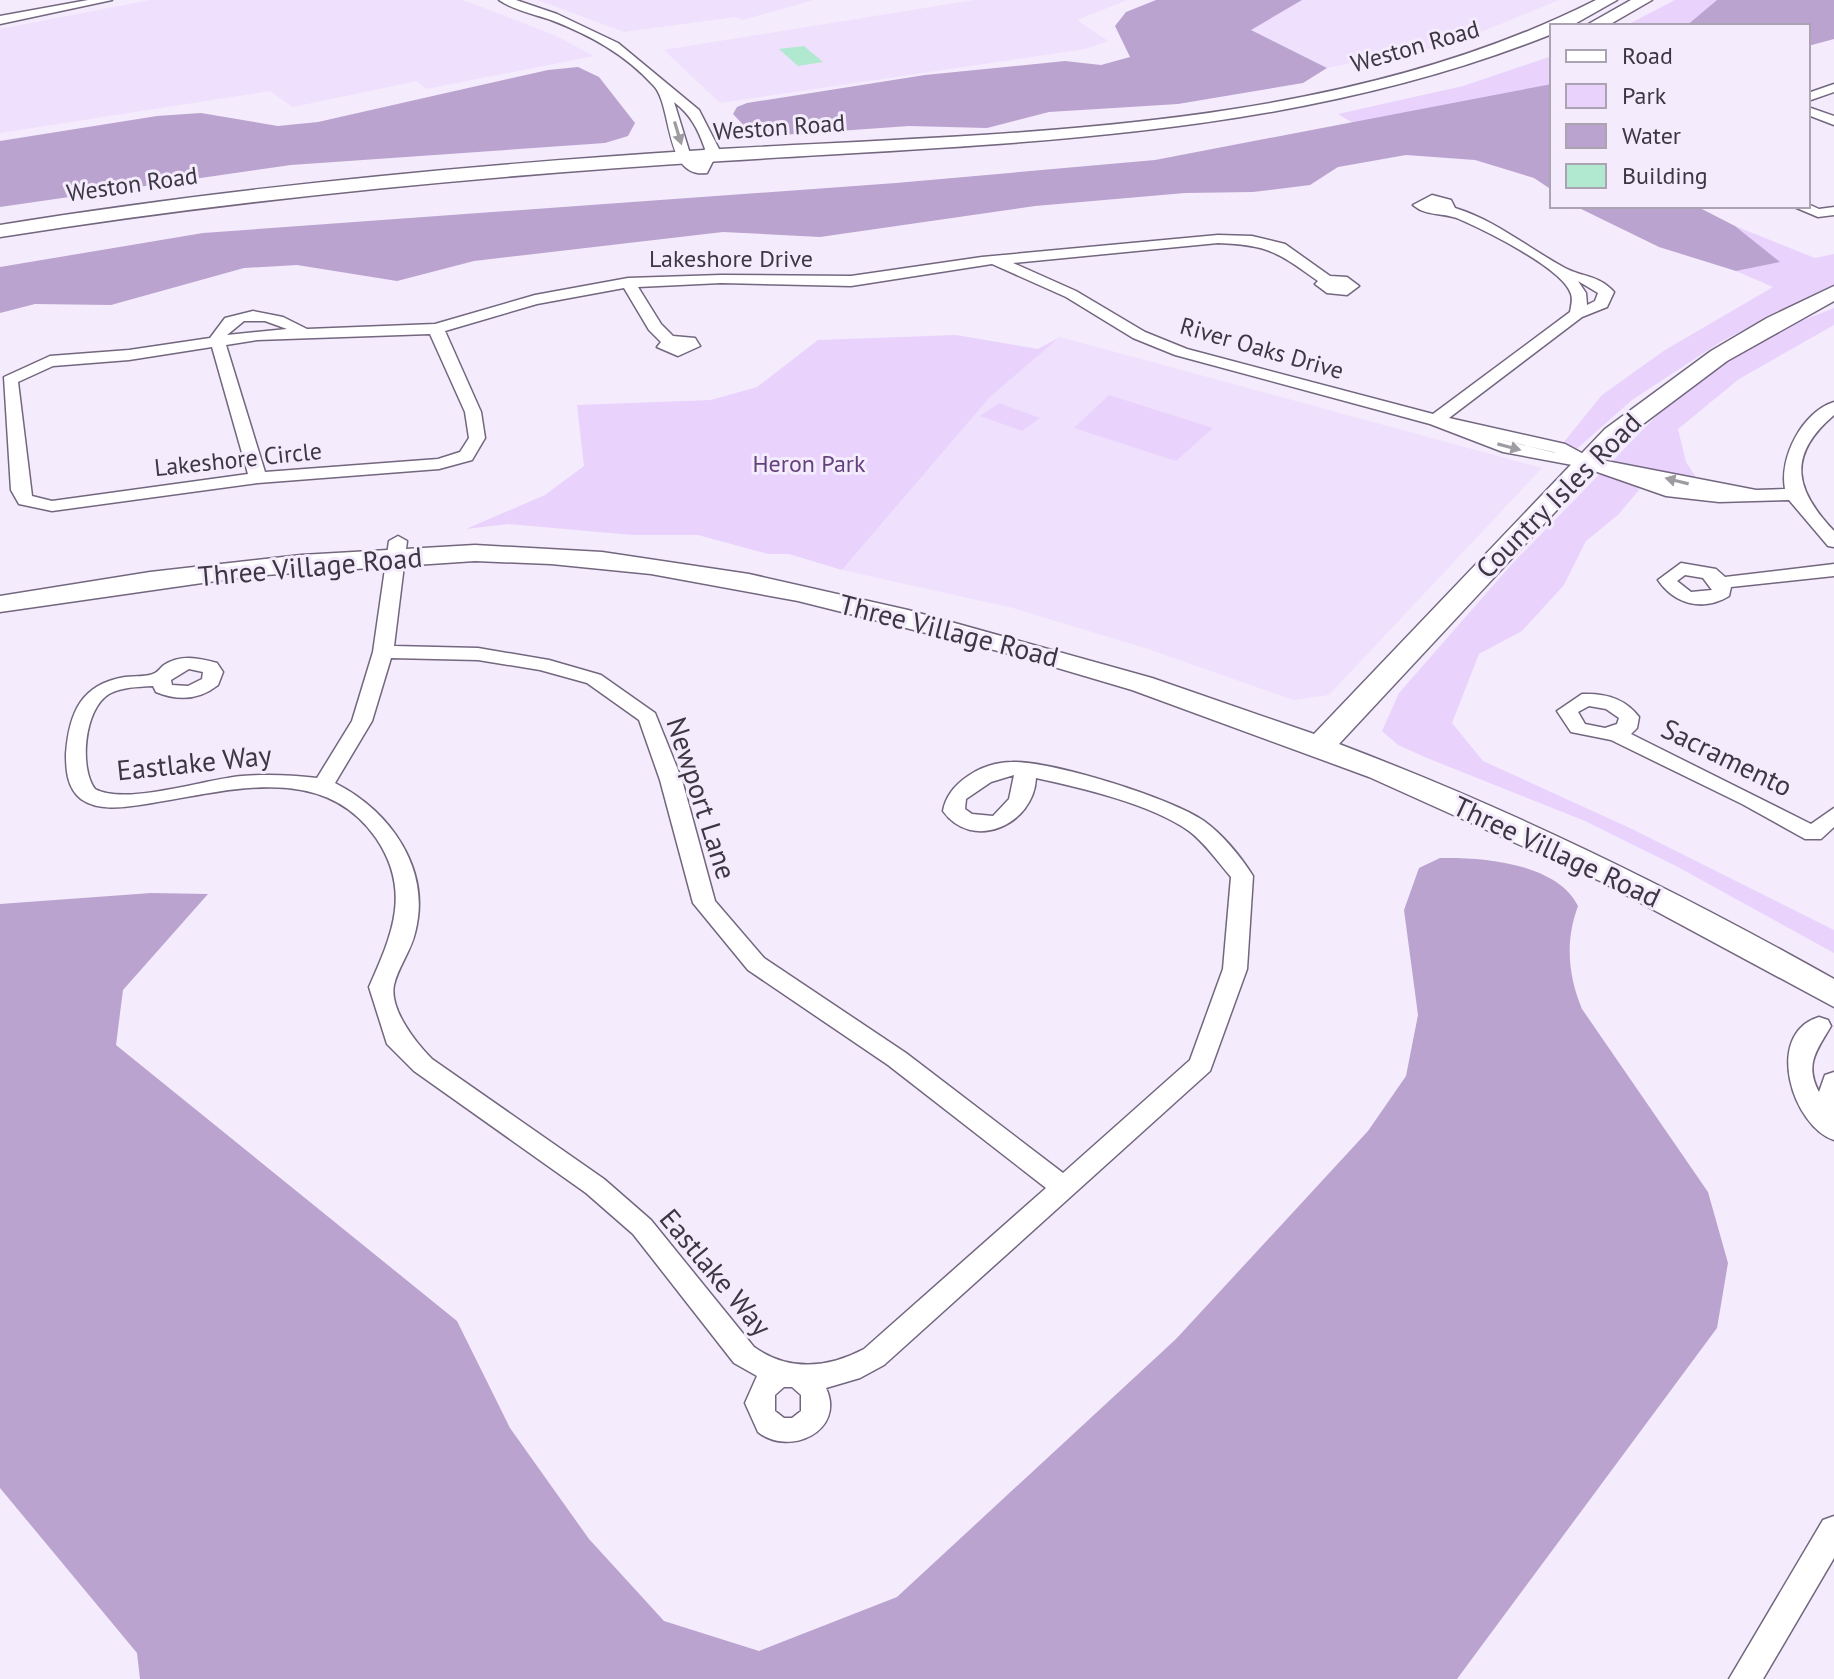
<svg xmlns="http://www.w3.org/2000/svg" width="1834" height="1679" font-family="'PT Sans',sans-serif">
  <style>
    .built { fill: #efe0fd }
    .green { fill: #e9d3fd }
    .water { fill: #bba3d0 }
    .building { fill: #b0e9cf }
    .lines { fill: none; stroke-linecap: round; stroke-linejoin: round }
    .street-casing { stroke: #73667f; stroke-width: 3 }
    .secondary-casing { stroke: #73667f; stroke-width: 3 }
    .street { fill: #fff; fill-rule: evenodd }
    .secondary { fill: #fff; fill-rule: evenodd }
    .oneway { fill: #9e9ba1 }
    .labels { text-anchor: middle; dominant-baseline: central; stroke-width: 6; stroke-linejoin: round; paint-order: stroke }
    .far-street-label { font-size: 24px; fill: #3d3743; stroke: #f4ebfc }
    .far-park-label { font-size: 24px; fill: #63427d; stroke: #f4ebfc }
    .street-label { font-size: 28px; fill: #3d3743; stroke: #f4ebfc }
  </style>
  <rect width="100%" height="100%" fill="#f4ebfc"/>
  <path class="built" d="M 150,0 L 463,0 L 554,35 L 594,56 L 426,89 L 417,81 L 293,107 L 270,91 L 0,133 L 0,29 Z
    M 538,0 L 814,0 L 742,20 L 735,17 L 624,32 Z
    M 974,0 L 1127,0 L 1077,20 L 1108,41 L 1085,49 L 720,103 L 664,50 Z
    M 1302,0 L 1559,0 L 1474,35 L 1390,61 L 1380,57 L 1327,68 L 1250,30 Z
    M 1060,337 L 1542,468 L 1329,695 L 1293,700 L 1148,649 L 1013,608 L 842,570 L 990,397 Z"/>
  <path class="green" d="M 1675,0 L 1717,0 L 1686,26 L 1625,26 Z
    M 1552,56 L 1552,85 L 1355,124 L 1338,114 L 1463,86 Z
    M 1735,226 L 1815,258 L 1834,254 L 1834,285 L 1722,341 L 1632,400 L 1571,454 L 1559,448 L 1602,395 L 1665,350 L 1773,287 L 1736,271 L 1779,262 Z
    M 1834,308 L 1834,325 L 1739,379 L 1678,429 L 1686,462 L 1703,488 L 1636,482 L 1639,490 L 1618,515 L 1586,541 L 1564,585 L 1522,631 L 1479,654 L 1452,723 L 1483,761 L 1632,829 L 1834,930 L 1834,953 L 1676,866 L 1585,821 L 1427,758 L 1398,745 L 1382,731 L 1399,693 L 1511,565 L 1665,407 L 1707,371 L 1784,328 Z
    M 956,335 L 1038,349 L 1060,337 L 990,397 L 842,570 L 789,554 L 768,554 L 698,535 L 632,535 L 509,524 L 466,529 L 545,495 L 584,466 L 577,405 L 711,400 L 757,387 L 818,340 Z
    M 1109,395 L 1213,428 L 1176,461 L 1074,428 Z
    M 999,403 L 1040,418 L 1022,431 L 980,416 Z"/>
  <path class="water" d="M 1156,0 L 1302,0 L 1251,30 L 1327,68 L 1303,83 L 1178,104 L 1049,112 L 987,128 L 909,126 L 768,136 L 748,130 L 733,114 L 737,107 L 747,103 L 925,75 L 1065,61 L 1101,65 L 1130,57 L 1115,26 L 1126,12 Z
    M 1717,0 L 1834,0 L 1834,39 L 1808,46 L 1808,26 L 1686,26 Z
    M 578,67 L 599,77 L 635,123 L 628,136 L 605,143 L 291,165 L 0,207 L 0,141 L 157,116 L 201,113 L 278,126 L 318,122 L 548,70 Z
    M 1552,84 L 1552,190 L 1534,178 L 1475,160 L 1406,155 L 1338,167 L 1310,185 L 1253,192 L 1185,193 L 1035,206 L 820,237 L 723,232 L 474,261 L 397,281 L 297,265 L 244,268 L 111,305 L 35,304 L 0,313 L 0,267 L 203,233 L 896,183 L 1155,160 Z
    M 1575,206 L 1696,206 L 1735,226 L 1780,262 L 1736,271 L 1659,247 Z
    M 1440,858 C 1482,857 1557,863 1578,906 C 1565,941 1568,975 1582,1009 L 1708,1192 L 1728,1263 L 1717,1328 L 1457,1679 L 140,1679 L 137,1653 L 0,1488 L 0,904 L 151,893 L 208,894 L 123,990 L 116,1045 L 457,1321 L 510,1428 L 589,1539 L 664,1621 L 759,1651 L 897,1597 L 1176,1339 L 1368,1131 L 1406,1076 L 1418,1015 L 1404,910 L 1419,868 Z"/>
  <path class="building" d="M 804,46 L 823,62 L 798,66 L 779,49 Z"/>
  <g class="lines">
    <g class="street-casing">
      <path id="street" d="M 88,0 L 112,0 L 0,24 L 0,16 Z
        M 499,0 L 516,0 L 557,14 L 618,43 L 699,110 L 719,149 L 707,173 C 664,179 673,107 654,86 C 625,54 590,35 551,20 C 534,14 513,10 499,0 ZM 674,102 C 691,115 698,129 705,149 L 699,162 L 691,157 Z
        M 1834,84 L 1834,92 L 1808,101 L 1808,93 Z
        M 1808,107 L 1834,116 L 1834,125 L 1808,115 Z
        M 1432,195 L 1451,200 L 1455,208 C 1495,220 1528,248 1565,268 C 1582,277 1599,275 1614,292 L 1607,307 L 1582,317 L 1449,418 L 1565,444 L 1591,458 L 1756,490 L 1785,489 C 1779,458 1802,412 1834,402 L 1834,415 C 1786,456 1795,490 1834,531 L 1834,547 L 1828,546 L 1789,500 L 1719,502 L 1666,496 L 1583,467 L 1503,452 L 1430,424 L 1175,355 L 1133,338 L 1066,297 L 992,264 L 851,286 L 721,283 L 638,287 L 661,324 L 673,336 L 695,338 L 700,346 L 678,356 L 657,347 L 661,342 L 649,330 L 624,288 L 537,304 L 445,331 L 481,412 L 485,438 L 472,460 L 439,469 L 258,483 L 52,511 L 19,504 L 11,490 L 4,377 L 50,356 L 129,350 L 210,338 L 225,318 L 253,311 L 283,317 L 307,329 L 435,324 L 535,295 L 628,278 L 721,275 L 851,276 L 982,257 L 1218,235 L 1252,236 L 1285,244 L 1330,276 L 1347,277 L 1359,286 L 1347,295 L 1327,293 L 1315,284 L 1318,281 C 1277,252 1269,245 1218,243 L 1013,263 L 1076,291 L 1145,332 L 1187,349 L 1433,414 L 1570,312 C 1571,306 1573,300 1571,294 C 1563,268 1484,230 1459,219 C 1443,212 1427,217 1413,205 ZM 1578,281 L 1598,293 L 1595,301 L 1587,305 L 1586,293 ZM 244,321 L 265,321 L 287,329 L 227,335 ZM 430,334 L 465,412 L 469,438 L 460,452 L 438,459 L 265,472 L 226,345 L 257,340 ZM 212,347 L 248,474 L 52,501 L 32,496 L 18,382 L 53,366 L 129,360 ZM 1498,439 L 1553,452 L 1556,453 Z
        M 1808,204 L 1819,209 L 1834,207 L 1834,215 L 1818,217 L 1792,206 Z
        M 398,536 L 407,541 L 394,646 L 478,648 L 549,660 L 601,675 L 655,713 L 682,780 L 715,901 L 764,958 L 906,1053 L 1063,1173 L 1190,1060 L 1223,969 L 1231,877 C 1218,862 1205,843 1189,831 C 1151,804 1082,788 1036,778 C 1034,825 972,852 943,811 C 948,782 983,762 1012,762 C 1052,761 1171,798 1204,821 C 1223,835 1241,857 1253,876 L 1247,969 L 1210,1071 L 884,1365 L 860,1378 L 826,1388 C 846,1431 789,1457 758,1432 L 745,1403 L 757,1376 L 734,1363 L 633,1234 L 586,1193 L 414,1071 L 387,1044 L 369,987 C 392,935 412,891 376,838 C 322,760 225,792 146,804 C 126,807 99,812 81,799 C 67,788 66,770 66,754 C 69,713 81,684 125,677 C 134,676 148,677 155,673 C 159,671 161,667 164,665 C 181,654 199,658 217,663 L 223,672 L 218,685 C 199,700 178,701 156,692 L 153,686 C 138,687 121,687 109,694 C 84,709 79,768 95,789 C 126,806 205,779 242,776 C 267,774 292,775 317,778 L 352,721 L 373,652 L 389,541 ZM 391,658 L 478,660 L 540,670 L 587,683 L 639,720 L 660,780 L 693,903 L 748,970 L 888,1065 L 1046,1188 L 864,1349 C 828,1368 789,1372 754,1347 L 651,1220 L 604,1179 L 432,1059 C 416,1043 389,1009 394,985 C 398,967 411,951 415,933 C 432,869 390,811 335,783 L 372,721 ZM 189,669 L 203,672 L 202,679 L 188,686 L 172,685 L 171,680 ZM 1014,775 L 1009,799 L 993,816 L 972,814 L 965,809 L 966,799 L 991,782 ZM 784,1387 L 792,1387 L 801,1395 L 801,1411 L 792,1418 L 784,1418 L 775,1411 L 775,1395 Z
        M 1681,563 L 1716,569 L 1725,577 L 1834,564 L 1834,576 L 1731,587 L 1729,596 C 1703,612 1674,604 1658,580 ZM 1685,575 L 1703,578 L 1712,590 L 1691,592 L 1677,581 Z
        M 1582,694 C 1605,693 1625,698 1639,717 L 1637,728 L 1631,734 L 1811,824 L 1834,808 L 1834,827 L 1821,839 L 1805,839 L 1742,804 L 1611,740 L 1571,732 L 1557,711 ZM 1589,706 L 1606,709 L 1619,718 L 1617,724 L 1605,728 L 1585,724 L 1578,712 Z
        M 1819,1017 L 1828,1020 L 1831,1026 C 1817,1050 1804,1064 1819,1092 L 1825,1075 L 1834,1072 L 1834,1140 C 1793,1127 1763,1034 1819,1017 Z
        M 1834,1516 L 1834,1558 L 1763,1679 L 1729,1679 L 1823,1520 Z"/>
    </g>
    <g class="secondary-casing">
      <path id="secondary" d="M 1596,0 L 1617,0 L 1571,26 L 1552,26 L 1552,34 C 1289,140 1001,143 722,161 C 480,176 239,199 0,237 L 0,225 C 234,187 468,165 704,150 C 999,132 1327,136 1596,0 Z
        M 1631,0 L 1652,0 L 1607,26 L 1585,26 Z
        M 1834,286 L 1834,301 L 1727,361 L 1623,439 L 1339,744 C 1511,809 1674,889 1834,979 L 1834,1007 L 1600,881 L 1369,777 L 1132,690 L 1010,654 L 798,601 L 651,574 L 551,564 L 475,561 L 251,576 L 0,612 L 0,596 L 150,572 L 301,555 L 475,545 L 602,552 L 749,574 L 908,610 L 1152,678 L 1314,734 L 1605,429 L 1711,351 L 1767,318 Z"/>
    </g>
    <use href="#street" class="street"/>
    <use href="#secondary" class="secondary"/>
  </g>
  <defs><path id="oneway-solid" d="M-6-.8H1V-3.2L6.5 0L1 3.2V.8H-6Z" transform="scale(2)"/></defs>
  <g class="oneway">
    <use href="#oneway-solid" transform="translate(678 133) rotate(73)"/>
    <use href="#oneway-solid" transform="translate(1509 447) rotate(15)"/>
    <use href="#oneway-solid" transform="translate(1677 481) rotate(-166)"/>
  </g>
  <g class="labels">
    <g class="far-street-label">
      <text transform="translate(1415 46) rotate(-16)">Weston Road</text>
      <text transform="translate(779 127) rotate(-4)">Weston Road</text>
      <text transform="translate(132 184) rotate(-8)">Weston Road</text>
      <text x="731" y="258">Lakeshore Drive</text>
      <text transform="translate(1262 348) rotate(16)">River Oaks Drive</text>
      <text transform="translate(238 459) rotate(-6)">Lakeshore Circle</text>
    </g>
    <g class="far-park-label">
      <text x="809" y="463">Heron Park</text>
    </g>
    <g class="street-label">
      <text transform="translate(1558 495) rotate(-45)">Country Isles Road</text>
      <text transform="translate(310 566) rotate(-5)">Three Village Road</text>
      <text transform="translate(949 630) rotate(14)">Three Village Road</text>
      <text transform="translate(1727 757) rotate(26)">Sacramento</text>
      <text transform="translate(194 762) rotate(-6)">Eastlake Way</text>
      <text transform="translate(702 798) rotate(72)">Newport Lane</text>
      <text transform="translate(1557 851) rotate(25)">Three Village Road</text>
      <text transform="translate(716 1272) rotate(50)">Eastlake Way</text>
    </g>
  </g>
  <rect x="1550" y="24" width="260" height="184" fill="#f4ebfc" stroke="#aba3b2" stroke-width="2"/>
  <rect x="1566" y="50" width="40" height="12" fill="#ffffff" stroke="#aba3b2" stroke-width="2"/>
  <text x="1622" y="64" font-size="24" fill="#3d3743">Road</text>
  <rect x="1566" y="84" width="40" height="24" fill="#e9d3fd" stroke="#aba3b2" stroke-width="2"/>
  <text x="1622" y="104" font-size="24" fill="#3d3743">Park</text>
  <rect x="1566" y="124" width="40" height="24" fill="#bba3d0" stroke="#aba3b2" stroke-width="2"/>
  <text x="1622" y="144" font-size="24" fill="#3d3743">Water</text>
  <rect x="1566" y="164" width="40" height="24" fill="#b0e9cf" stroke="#aba3b2" stroke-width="2"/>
  <text x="1622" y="184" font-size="24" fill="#3d3743">Building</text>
</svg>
